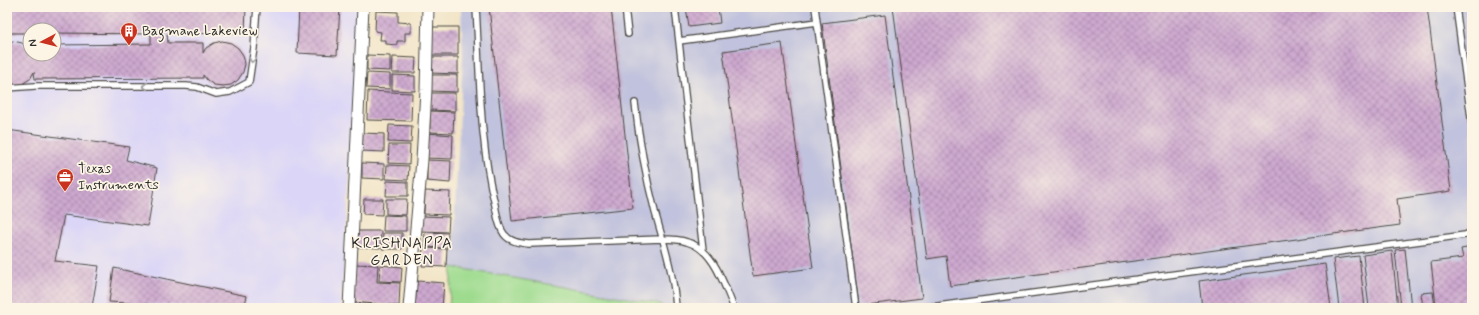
<svg xmlns="http://www.w3.org/2000/svg" width="1479" height="315" font-family="Mynerve,sans-serif">
  <style>
    .built { fill: #dbd6f7; fill-rule: evenodd }
    .industrial { fill: #c1c2dd }
    .green { fill: #9edb8f; stroke: #64835d }
    .building { fill: url(#building-cross-hatch) }
    .lines { fill: none; stroke-linecap: round; stroke-linejoin: round }
    .service-casing { stroke: #494743; stroke-width: 8 }
    .minor-casing { stroke: #494743; stroke-width: 13 }
    .service { stroke: #fff; stroke-width: 5.5 }
    .minor { stroke: #fff; stroke-width: 11 }
    .oneway { stroke: #a0a0a0 }
    .labels { text-anchor: middle; dominant-baseline: central; stroke-width: 3.5; stroke-linejoin: round; paint-order: stroke }
    .poi-label { font-size: 14px; fill: #2b2b2b; stroke: #fcf5e5; text-anchor: start }
    .neighbourhood-label { font-size: 15px; letter-spacing: 1px; fill: #2b2b2b; stroke: #fcf5e5 }
  </style>
  <defs>
    <pattern id="building-cross-hatch" width="8" height="8" patternUnits="userSpaceOnUse"><rect width="8" height="8" fill="#cea9d0"/><path d="M0 0l8 8M0 8l8-8" fill="none" stroke="#a78aa9"/></pattern>
  </defs>
  <rect width="100%" height="100%" fill="#fcf5e5"/>
  <filter id="ink" filterUnits="userSpaceOnUse"><feTurbulence type="fractalNoise" baseFrequency=".025" numOctaves="2"/><feDisplacementMap in="SourceGraphic" scale="8" xChannelSelector="R" yChannelSelector="G"/><feConvolveMatrix kernelMatrix="1 2 1 2 8 2 1 2 1" color-interpolation-filters="sRGB"/></filter>
  <filter id="wash" filterUnits="userSpaceOnUse"><feTurbulence type="fractalNoise" baseFrequency=".012" numOctaves="4" result="noise"/><feDisplacementMap in="SourceGraphic" scale="16" xChannelSelector="R" yChannelSelector="G"/><feGaussianBlur stdDeviation="0.9" result="paint"/><feColorMatrix in="noise" values="0 0 0 0 0 0 0 0 0 0 0 0 0 0 0 0 0 1.4 0 .05"/><feComposite in="paint" operator="in"/></filter>
  <g filter="url(#wash)">
    <rect width="100%" height="100%" fill="#f2e5c8"/>
    <path class="built" d="M 7,7 L 359,7 L 357,66 L 341,308 L 7,308 ZM 30,30 L 54,30 L 54,54 L 30,54 Z"/>
    <path class="industrial" d="M 461,7 L 1472,7 L 1472,308 L 661,308 L 661,304 L 452,267 L 463,56 Z"/>
    <path class="green" d="M 452,267 L 661,304 L 661,308 L 449,308 Z"/>
    <g id="blocks">
      <path class="building" d="M 7,7 L 246,7 L 245,33 L 167,34 L 168,43 L 203,43 L 203,53 L 206,48 L 214,43 L 222,41 L 231,43 L 238,48 L 243,55 L 245,64 L 243,72 L 238,80 L 231,85 L 223,86 L 214,85 L 207,80 L 203,75 L 203,78 L 35,79 L 34,72 L 30,79 L 22,84 L 14,86 L 7,85 L 7,43 L 13,41 L 22,43 L 29,48 L 30,54 L 34,55 L 54,54 L 54,45 L 151,44 L 151,34 L 54,33 L 54,30 L 30,30 L 30,33 L 7,33 Z
        M 299,7 L 340,7 L 337,55 L 297,53 Z
        M 489,7 L 611,7 L 633,208 L 512,221 Z
        M 686,7 L 718,7 L 720,23 L 689,27 Z
        M 893,7 L 1427,7 L 1451,191 L 1397,199 L 1400,225 L 950,286 L 946,256 L 927,259 Z
        M 376,11 L 398,12 L 398,22 L 411,23 L 411,33 L 405,33 L 405,41 L 397,41 L 397,45 L 386,44 L 386,40 L 380,40 L 381,32 L 375,31 Z
        M 885,15 L 922,298 L 859,306 L 822,23 Z
        M 432,27 L 458,27 L 458,55 L 432,55 Z
        M 782,43 L 813,268 L 753,276 L 723,51 Z
        M 367,55 L 390,56 L 390,71 L 367,70 Z
        M 393,57 L 416,58 L 415,73 L 392,73 Z
        M 432,57 L 458,57 L 458,74 L 431,73 Z
        M 367,73 L 390,74 L 390,89 L 366,88 Z
        M 392,75 L 415,76 L 415,91 L 392,90 Z
        M 431,75 L 457,75 L 457,92 L 431,91 Z
        M 368,91 L 412,93 L 411,121 L 367,120 Z
        M 431,93 L 455,93 L 455,111 L 430,110 Z
        M 430,111 L 454,112 L 453,133 L 430,132 Z
        M 389,125 L 412,126 L 411,143 L 388,142 Z
        M 7,130 L 129,147 L 126,160 L 157,168 L 148,226 L 64,215 L 55,261 L 99,266 L 92,307 L 46,308 L 8,305 Z
        M 363,133 L 384,134 L 384,152 L 362,151 Z
        M 427,133 L 453,135 L 452,159 L 426,158 Z
        M 389,145 L 410,145 L 409,164 L 388,163 Z
        M 427,160 L 451,161 L 450,183 L 427,181 Z
        M 362,163 L 384,164 L 384,179 L 362,178 Z
        M 387,165 L 409,166 L 408,180 L 386,179 Z
        M 387,181 L 408,182 L 408,196 L 386,196 Z
        M 425,191 L 450,192 L 449,215 L 424,214 Z
        M 364,199 L 383,199 L 382,215 L 363,214 Z
        M 386,199 L 407,199 L 406,215 L 386,214 Z
        M 384,215 L 406,216 L 406,231 L 383,231 Z
        M 421,216 L 449,217 L 448,232 L 421,231 Z
        M 358,231 L 381,231 L 380,248 L 357,247 Z
        M 425,232 L 448,233 L 447,248 L 424,247 Z
        M 383,233 L 402,233 L 402,249 L 382,249 Z
        M 1472,247 L 1472,302 L 1436,306 L 1431,262 L 1463,258 L 1461,249 Z
        M 423,248 L 447,249 L 446,267 L 422,266 Z
        M 1405,249 L 1411,308 L 1401,308 L 1395,250 Z
        M 1392,251 L 1398,308 L 1369,308 L 1363,255 Z
        M 1359,256 L 1365,308 L 1339,308 L 1333,259 Z
        M 355,264 L 378,265 L 377,282 L 400,283 L 399,306 L 353,302 Z
        M 1325,264 L 1331,308 L 1202,308 L 1199,281 Z
        M 380,265 L 402,267 L 401,282 L 379,281 Z
        M 114,268 L 247,296 L 244,308 L 220,308 L 109,302 Z
        M 417,281 L 444,283 L 442,308 L 415,308 Z
        M 1433,292 L 1435,308 L 1423,308 L 1421,293 Z
        M 352,304 L 374,305 L 374,308 L 352,308 Z"/>
    </g>
  </g>
  <g filter="url(#ink)">
    <use href="#blocks" fill-opacity="0" stroke="#494743" stroke-width="1"/>
    <g class="lines">
      <g class="service-casing">
        <path id="service" d="M 476,7 C 480,73 479,141 495,205 C 497,215 498,226 504,234 C 510,242 520,243 529,244 L 662,239 C 671,239 679,239 687,242 C 714,249 724,285 734,308
          M 625,7 L 628,34
          M 675,7 L 703,250
          M 1456,7 L 1472,125
          M 817,22 L 856,308
          M 679,41 L 817,22 L 815,7
          M 7,88 L 35,86 L 186,86 L 197,87 L 216,94 L 230,92 L 249,82 L 254,48 L 257,7
          M 635,103 C 639,140 646,177 655,212 C 664,244 674,275 676,308
          M 923,308 L 1465,235 L 1472,232"/>
      </g>
      <g class="minor-casing">
        <path id="minor" d="M 349,308 L 363,7
          M 409,308 L 422,160 L 426,90 L 428,7"/>
      </g>
      <use href="#service" class="service"/>
      <use href="#minor" class="minor"/>
    </g>
    <defs><path id="oneway-chevron" d="M-2-3.5L2.5 0L-2 3.5" fill="none" stroke-width="1.6" stroke-linecap="round" stroke-linejoin="round"/></defs>
    <g class="oneway">
      <use href="#oneway-chevron" transform="translate(252 60) rotate(99)"/>
      <use href="#oneway-chevron" transform="translate(145 86) rotate(180)"/>
    </g>
  </g>
  <defs>
    <g id="building-pin" transform="scale(0.9)"><path d="M0 17L-7.5 6A9.5 9.5 0 1 1 7.5 6Z" fill="#c8321e" stroke="#fcf5e5"/><path d="M-4-6H4V6H1V3H-1V6H-4ZM-2.5-4.3h1.7v1.8h-1.7ZM.8-4.3h1.7v1.8H.8ZM-2.5-1h1.7V.8h-1.7ZM.8-1h1.7V.8H.8Z" fill="#fff"/></g>
    <g id="office-pin" transform="scale(0.9)"><path d="M0 17L-7.5 6A9.5 9.5 0 1 1 7.5 6Z" fill="#c8321e" stroke="#fcf5e5"/><path d="M-6-3h4V-5.5h4V-3h4V5H-6ZM-1-4.5V-3h2v-1.5ZM-6 0V1H6V0Z" fill="#fff"/></g>
  </defs>
  <g fill-rule="evenodd">
    <use href="#building-pin" x="129" y="31"/>
    <use href="#office-pin" x="65" y="177"/>
  </g>
  <g class="labels">
    <g class="poi-label">
      <text x="142" y="31">Bagmane Lakeview</text>
      <text x="78" y="169">Texas<tspan x="78" dy="16">Instruments</tspan></text>
    </g>
    <g class="neighbourhood-label">
      <text x="402" y="244">KRISHNAPPA<tspan x="402" dy="17">GARDEN</tspan></text>
    </g>
  </g>
  <rect width="1479" height="315" fill="none" stroke="#fcf5e5" stroke-width="24"/>
  <g transform="translate(42 42) rotate(263)"><circle r="19" fill="#fcf5e5" stroke="#a8a49b"/>
  <path d="M0-3L7 15L0 10L-7 15Z" fill="#c8321e"/>
  <text y="-6" font-size="11" font-weight="bold" text-anchor="middle" fill="#2b2b2b">N</text>
  </g>
</svg>
